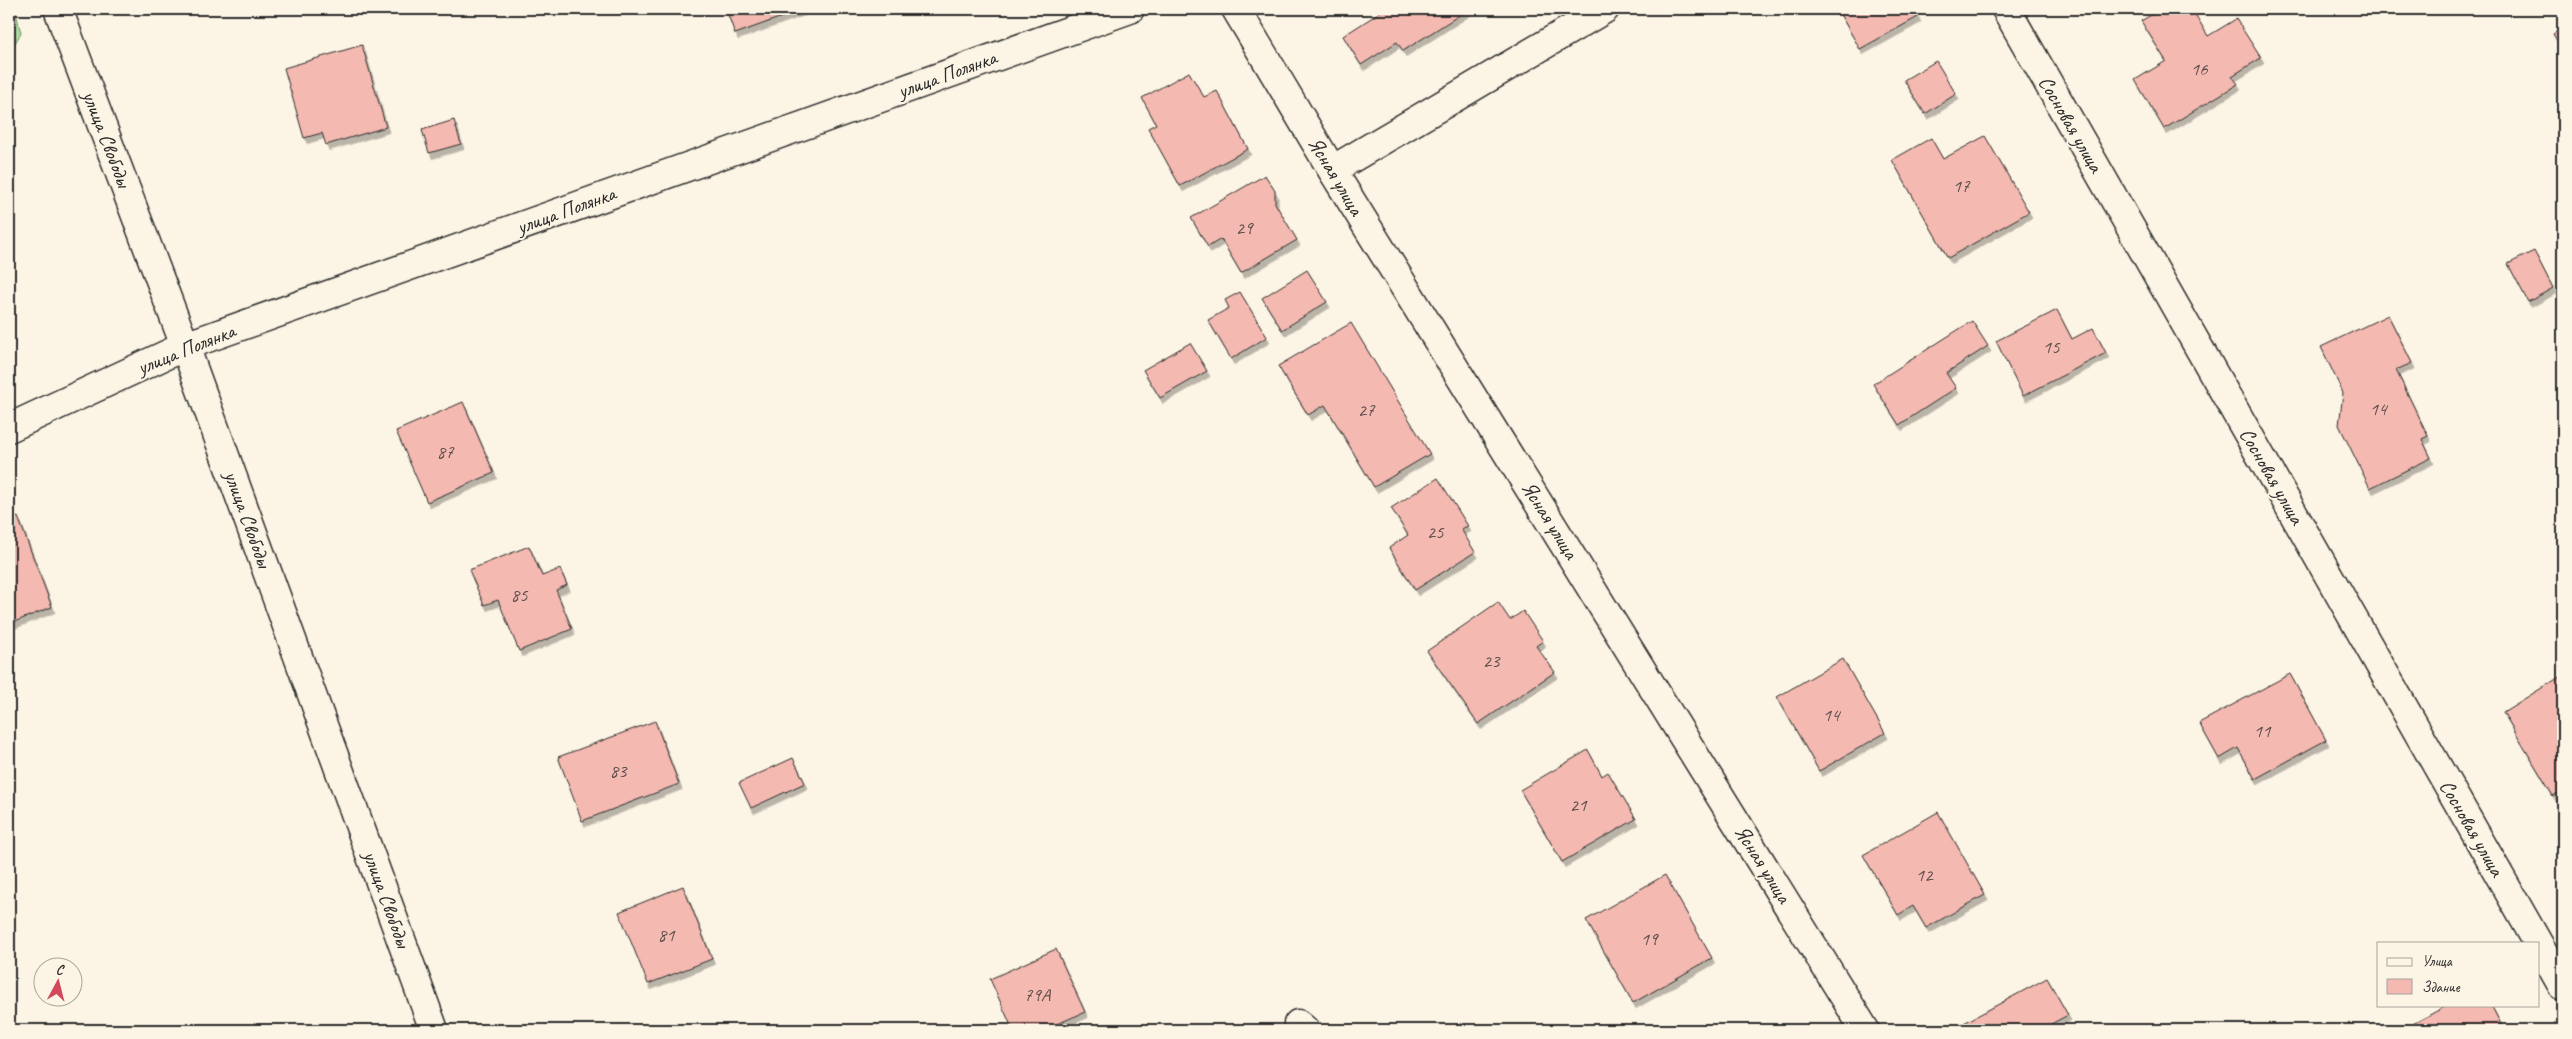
<svg xmlns="http://www.w3.org/2000/svg" width="2572" height="1039" font-family="Caveat,sans-serif">
  <style>
    .green { fill: #abde9f; stroke: #6b8465 }
    .building { fill: #f4b9b0; stroke: #2b2b2b; filter: url(#shadow) }
    .lines { fill: none; stroke-linecap: round; stroke-linejoin: round }
    .minor-casing { stroke: #2b2b2b; stroke-width: 31 }
    .minor { stroke: #fcf5e5; stroke-width: 28 }
    .labels { text-anchor: middle; dominant-baseline: central; stroke-width: 4; stroke-linejoin: round; paint-order: stroke }
    .number-label { font-size: 19px; fill: #5d4e4c }
    .street-label { font-size: 21px; fill: #2b2b2b; stroke: #fcf5e5 }
  </style>
  <defs>
    <filter id="shadow"><feDropShadow dx="3" dy="5.5" stdDeviation="0" flood-color="#0004"/></filter>
  </defs>
  <rect width="100%" height="100%" fill="#fcf5e5"/>
  <filter id="ink" filterUnits="userSpaceOnUse"><feTurbulence type="fractalNoise" baseFrequency=".02" numOctaves="2"/><feDisplacementMap in="SourceGraphic" scale="10" xChannelSelector="R" yChannelSelector="G"/><feConvolveMatrix kernelMatrix="1 2 1 2 8 2 1 2 1" color-interpolation-filters="sRGB"/></filter>
  <g filter="url(#ink)">
    <path class="green" d="M 9,9 L 15,9 L 21,33 L 9,53 Z"/>
    <path class="building" d="M 726,9 L 804,9 L 735,34 Z
      M 1380,9 L 1469,9 L 1403,51 L 1397,42 L 1361,65 L 1343,36 L 1379,13 Z
      M 1837,9 L 1914,9 L 1918,17 L 1860,49 Z
      M 2161,9 L 2192,9 L 2208,36 L 2236,19 L 2261,58 L 2232,76 L 2238,84 L 2164,129 L 2135,80 L 2166,61 L 2141,21 Z
      M 2563,28 L 2563,51 L 2553,34 Z
      M 362,45 L 386,127 L 326,145 L 322,133 L 304,138 L 284,68 Z
      M 1936,61 L 1956,94 L 1925,114 L 1904,80 Z
      M 1189,72 L 1204,97 L 1217,91 L 1248,149 L 1180,186 L 1148,128 L 1156,124 L 1142,98 Z
      M 454,120 L 461,144 L 429,153 L 422,130 Z
      M 1985,136 L 2029,212 L 1948,258 L 1892,160 L 1931,138 L 1943,159 Z
      M 1265,175 L 1275,191 L 1275,203 L 1297,240 L 1241,273 L 1221,239 L 1208,247 L 1191,218 Z
      M 2534,251 L 2553,288 L 2528,302 L 2508,264 Z
      M 1307,270 L 1327,302 L 1282,330 L 1262,298 Z
      M 1240,292 L 1267,337 L 1231,359 L 1208,320 L 1229,308 L 1225,300 Z
      M 2057,310 L 2072,339 L 2093,328 L 2106,353 L 2023,396 L 1996,341 Z
      M 2388,315 L 2412,363 L 2396,370 L 2428,436 L 2422,439 L 2431,458 L 2370,488 L 2339,425 L 2343,393 L 2321,347 Z
      M 1972,321 L 1988,346 L 1946,373 L 1956,388 L 1899,425 L 1873,384 Z
      M 1351,323 L 1430,454 L 1374,487 L 1325,405 L 1308,415 L 1278,366 Z
      M 1190,343 L 1207,371 L 1160,398 L 1143,370 Z
      M 463,402 L 494,473 L 427,502 L 396,431 Z
      M 1438,478 L 1468,526 L 1461,529 L 1475,552 L 1415,590 L 1389,548 L 1408,535 L 1391,508 Z
      M 18,517 L 52,607 L 9,624 L 9,521 Z
      M 529,546 L 542,576 L 560,569 L 567,585 L 556,590 L 572,629 L 519,651 L 498,600 L 484,605 L 469,570 Z
      M 1498,602 L 1510,620 L 1523,611 L 1543,641 L 1536,646 L 1555,672 L 1478,724 L 1427,651 Z
      M 1843,659 L 1885,733 L 1819,771 L 1777,697 Z
      M 2290,674 L 2326,740 L 2255,779 L 2238,748 L 2219,759 L 2199,723 Z
      M 2563,675 L 2563,790 L 2553,796 L 2503,712 Z
      M 655,721 L 679,784 L 582,821 L 558,757 Z
      M 1588,750 L 1602,776 L 1608,772 L 1636,819 L 1562,862 L 1520,790 Z
      M 793,758 L 805,783 L 751,808 L 739,783 Z
      M 1938,812 L 1985,895 L 1926,928 L 1913,906 L 1898,915 L 1863,855 Z
      M 1665,875 L 1712,958 L 1633,1003 L 1586,920 Z
      M 683,886 L 712,959 L 648,984 L 619,912 Z
      M 1056,949 L 1085,1012 L 1043,1030 L 1013,1030 L 990,979 Z
      M 2047,978 L 2068,1015 L 2040,1030 L 1951,1030 Z
      M 2448,1005 L 2491,1005 L 2504,1030 L 2414,1030 L 2411,1025 Z"/>
    <g class="lines">
      <g class="minor-casing">
        <path id="minor" d="M 58,9 L 185,346 L 434,1030
          M 1236,9 L 1332,170 L 1865,1030
          M 2006,9 L 2538,943
          M 1332,170 L 1605,9
          M 9,428 L 185,346 L 1130,9
          M 2538,943 L 2563,987
          M 1298,1024 L 1305,1030"/>
      </g>
      <use href="#minor" class="minor"/>
    </g>
  </g>
  <g class="labels">
    <g class="number-label">
      <text x="2199" y="69">16</text>
      <text x="1961" y="186">17</text>
      <text x="1244" y="228">29</text>
      <text x="2051" y="347">15</text>
      <text x="2378" y="409">14</text>
      <text x="1366" y="410">27</text>
      <text x="445" y="452">87</text>
      <text x="1435" y="532">25</text>
      <text x="519" y="595">85</text>
      <text x="1491" y="661">23</text>
      <text x="1831" y="715">14</text>
      <text x="2262" y="731">11</text>
      <text x="618" y="771">83</text>
      <text x="1578" y="805">21</text>
      <text x="1924" y="875">12</text>
      <text x="666" y="935">81</text>
      <text x="1649" y="939">19</text>
      <text x="1037" y="995">79А</text>
    </g>
    <g class="street-label">
      <text transform="translate(947 74) rotate(-20)">улица Полянка</text>
      <text transform="translate(2071 124) rotate(60)">Сосновая улица</text>
      <text transform="translate(107 139) rotate(69)">улица Свободы</text>
      <text transform="translate(1336 176) rotate(59)">Ясная улица</text>
      <text transform="translate(566 210) rotate(-20)">улица Полянка</text>
      <text transform="translate(186 349) rotate(-22)">улица Полянка</text>
      <text transform="translate(2272 476) rotate(60)">Сосновая улица</text>
      <text transform="translate(248 519) rotate(70)">улица Свободы</text>
      <text transform="translate(1550 520) rotate(58)">Ясная улица</text>
      <text transform="translate(2472 828) rotate(60)">Сосновая улица</text>
      <text transform="translate(1763 864) rotate(58)">Ясная улица</text>
      <text transform="translate(387 899) rotate(70)">улица Свободы</text>
    </g>
  </g>
  <rect width="2572" height="1039" fill="none" stroke="#fcf5e5" stroke-width="30"/>
  <rect x="15" y="15" width="2542" height="1009" fill="none" stroke="#2b2b2b" stroke-width="2" filter="url(#ink)"/>
  <rect x="2377" y="942" width="162" height="65" fill="#fcf5e5" stroke="#a8a49b"/>
  <rect x="2387" y="958" width="25" height="8" fill="#fcf5e5" stroke="#a8a49b"/>
  <text x="2422" y="966" font-size="15" fill="#2b2b2b">Улица</text>
  <rect x="2387" y="979" width="25" height="15" fill="#f4b9b0" stroke="#a8a49b"/>
  <text x="2422" y="992" font-size="15" fill="#2b2b2b">Здание</text>
  <g transform="translate(58 982) rotate(7)"><circle r="24" fill="#fcf5e5" stroke="#a8a49b"/>
  <path d="M0-4L9 19L0 12L-9 19Z" fill="#d1495b"/>
  <text y="-8" font-size="14" font-weight="bold" text-anchor="middle" fill="#2b2b2b">С</text>
  </g>
</svg>
